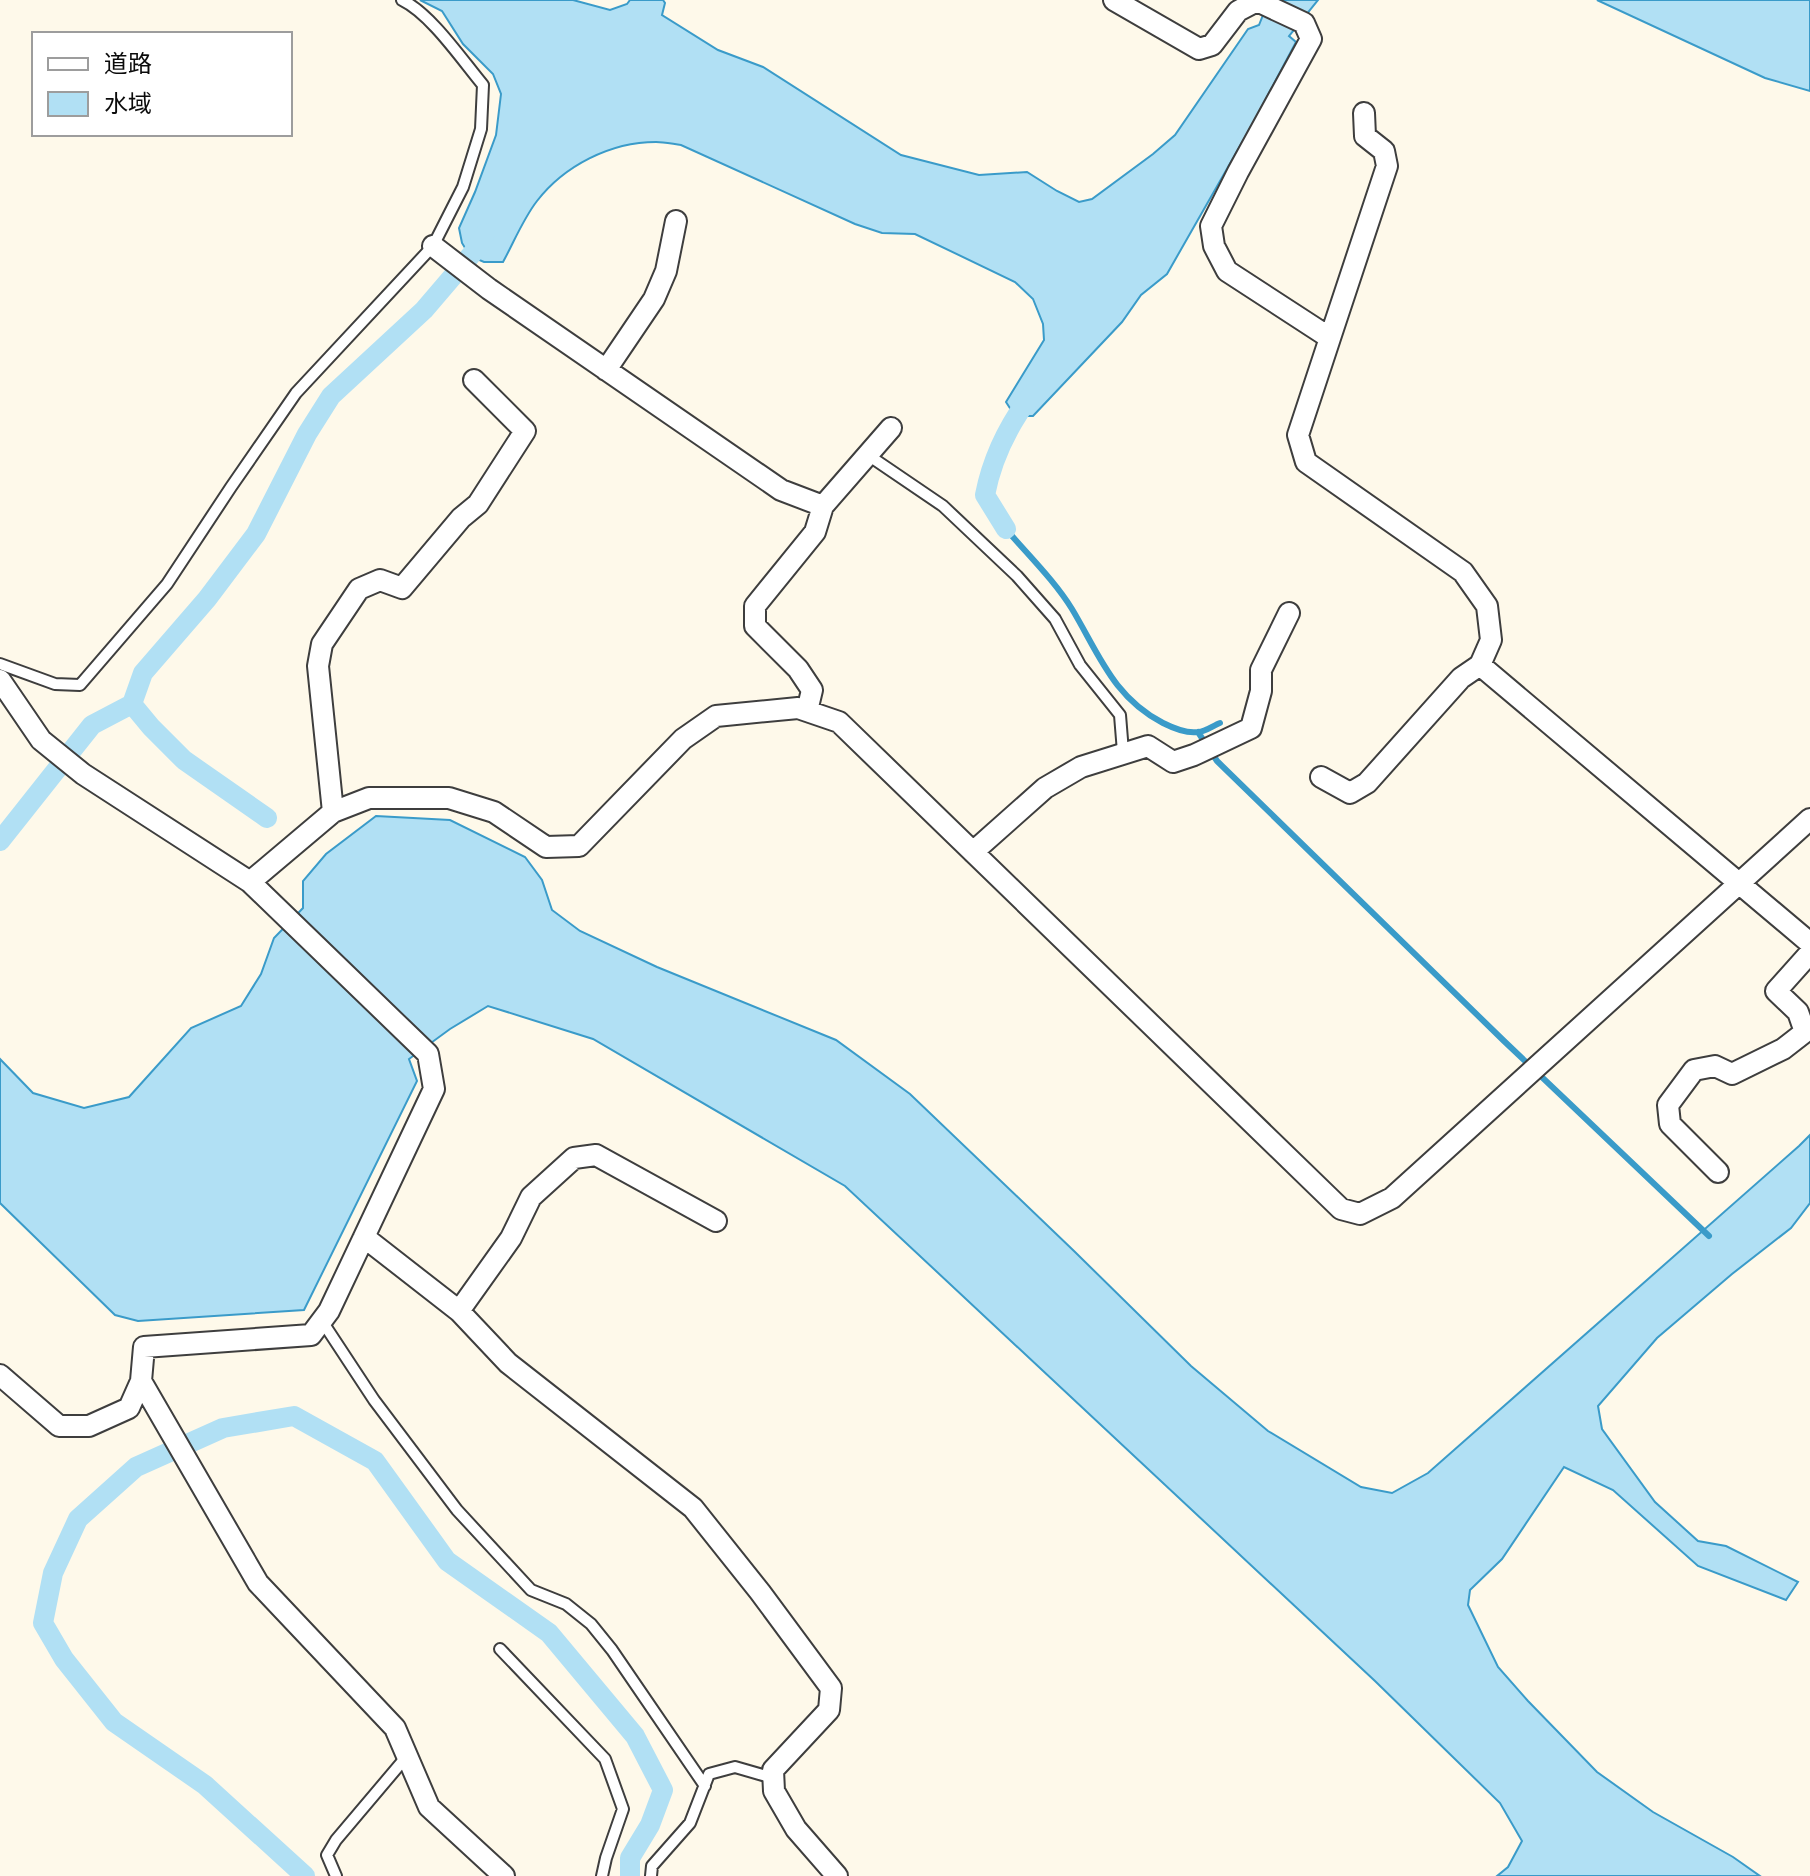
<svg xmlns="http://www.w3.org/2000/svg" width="1810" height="1876" font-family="'IBM Plex Serif','Noto Sans SC',serif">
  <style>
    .water { fill: #b1e0f4; stroke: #3a9bc9; stroke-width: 2 }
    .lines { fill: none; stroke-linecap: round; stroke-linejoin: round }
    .stream { stroke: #3a9bc9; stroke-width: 6 }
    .canal { stroke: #b1e0f4; stroke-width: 20 }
    .lane-casing { stroke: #3e3e3e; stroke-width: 14 }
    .street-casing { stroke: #3e3e3e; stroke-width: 24 }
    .lane { stroke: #fff; stroke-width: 10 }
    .street { stroke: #fff; stroke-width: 20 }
  </style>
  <rect width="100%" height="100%" fill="#fef9ea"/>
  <path class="water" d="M 420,0 L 573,0 L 610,10 L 627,4 L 630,0 L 663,0 L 665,3 L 662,15 L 718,50 L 763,67 L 901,155 L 979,175 L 1027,172 L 1057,191 L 1079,202 L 1092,199 L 1153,154 L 1175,135 L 1248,29 L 1259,25 L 1269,0 L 1318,0 L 1289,36 L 1296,42 L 1252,125 L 1167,274 L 1141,295 L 1122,322 L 1033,416 L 1015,416 L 1006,402 L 1044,340 L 1043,324 L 1033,299 L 1015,282 L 915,234 L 882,233 L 855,224 L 681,145 C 673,144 664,142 656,142 C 610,142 564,166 537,201 C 523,219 514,242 503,262 L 484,262 L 470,256 L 462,243 L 459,228 L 475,192 L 496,135 L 501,94 L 493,74 L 463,44 L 442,11 Z
    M 1597,0 L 1810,0 L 1810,91 L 1765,78 Z
    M 376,816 L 450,820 L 525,857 L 542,880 L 552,910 L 580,931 L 657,967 L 836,1040 L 910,1094 L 1074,1251 L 1191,1366 L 1268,1431 L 1361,1487 L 1392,1493 L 1428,1473 L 1799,1146 L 1810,1135 L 1810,1203 L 1791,1228 L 1732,1274 L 1657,1338 L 1598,1406 L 1602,1429 L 1655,1502 L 1698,1541 L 1726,1546 L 1798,1582 L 1786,1600 L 1698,1566 L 1613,1490 L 1564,1467 L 1502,1559 L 1470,1590 L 1468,1605 L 1498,1667 L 1528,1701 L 1597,1772 L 1653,1812 L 1733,1857 L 1760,1876 L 1497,1876 L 1508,1867 L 1522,1841 L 1500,1803 L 1375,1681 L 845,1186 L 593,1039 L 488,1006 L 450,1029 L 409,1059 L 417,1081 L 304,1310 L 138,1321 L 115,1315 L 0,1203 L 0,1059 L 33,1093 L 84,1108 L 129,1097 L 191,1028 L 241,1006 L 261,974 L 274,938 L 303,908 L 303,881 L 326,854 Z"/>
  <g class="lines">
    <path class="stream" d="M 1006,529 C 1028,555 1054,580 1072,609 C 1099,654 1113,697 1163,723 C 1173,728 1186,734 1198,732 C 1205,732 1214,725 1220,723
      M 1198,732 L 1217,761 L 1504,1041 L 1709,1236"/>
    <path class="canal" d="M 1006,529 L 985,495 C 992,459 1009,424 1032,394
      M 267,818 L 184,760 L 151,727 L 132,704 L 143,673 L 207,599 L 256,534 L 307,434 L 331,396 L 424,310 L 477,248 L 485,233
      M 0,841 L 92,725 L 132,704
      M 305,1876 L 205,1785 L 114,1722 L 64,1659 L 43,1623 L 53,1573 L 78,1519 L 136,1467 L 223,1428 L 294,1416 L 375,1461 L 447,1561 L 549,1633 L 635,1736 L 663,1790 L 650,1825 L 630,1858 L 630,1876"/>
    <g class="lane-casing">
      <path id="lane" d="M 868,455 L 943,506 L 1017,576 L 1055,619 L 1080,665 L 1120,715 L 1123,752
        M 0,664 L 55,684 L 80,685 L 167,584 L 231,487 L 296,393 L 433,246 L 463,187 L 481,129 L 483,85 C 462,60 431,14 402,0
        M 322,1321 L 374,1400 L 457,1510 L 531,1590 L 566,1604 L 591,1624 L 612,1650 L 705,1786
        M 500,1649 L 605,1759 L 623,1809 L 606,1858 L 602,1876
        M 336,1876 L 327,1855 L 336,1840 L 407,1756
        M 651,1876 L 652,1866 L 690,1823 L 709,1774 L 735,1767 L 773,1778"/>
    </g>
    <g class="street-casing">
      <path id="street" d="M 1114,0 L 1199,49 L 1212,45 L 1238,11 L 1257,1 L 1304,23 L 1311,39 L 1238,172 L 1211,226 L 1214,246 L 1227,271 L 1330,338 L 1298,435 L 1306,462 L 1463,572 L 1487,606 L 1491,640 L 1480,665 L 1461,678 L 1367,783 L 1350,793 L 1321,777
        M 433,246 L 489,289 L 781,490 L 823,506
        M 1330,338 L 1387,166 L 1384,151 L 1365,136 L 1364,113
        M 606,370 L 654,299 L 666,271 L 676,221
        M 1480,665 L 1810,943
        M 0,680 L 41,740 L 83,774 L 250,882 L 428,1054 L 434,1089 L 329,1311 L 311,1335 L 144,1347 L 141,1381 L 129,1408 L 89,1426 L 59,1426 L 0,1375
        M 807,711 L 812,690 L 798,669 L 755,626 L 755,606 L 815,532 L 823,506 L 891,428
        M 333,812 L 318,666 L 322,644 L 359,589 L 380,580 L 402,588 L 461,518 L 478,504 L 525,431 L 474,380
        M 973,852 L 1045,788 L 1081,767 L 1148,746 L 1173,762 L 1194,755 L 1251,728 L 1261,691 L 1261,670 L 1289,613
        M 250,882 L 333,812 L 369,798 L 449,798 L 494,812 L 546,847 L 579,846 L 683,739 L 716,716 L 798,708 L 839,722 L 1341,1209 L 1360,1214 L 1392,1198 L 1810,819
        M 1718,1172 L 1670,1124 L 1668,1105 L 1694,1070 L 1715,1066 L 1732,1074 L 1783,1049 L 1805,1032 L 1798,1012 L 1776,991 L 1810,953
        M 364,1237 L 459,1311 L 508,1363 L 693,1508 L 760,1592 L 831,1688 L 829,1710 L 773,1770 L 774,1791 L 796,1829 L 837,1876
        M 459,1311 L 511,1238 L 531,1197 L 574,1158 L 596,1155 L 716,1221
        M 141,1381 L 258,1583 L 395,1728 L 429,1807 L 504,1876"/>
    </g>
    <use href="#lane" class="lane"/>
    <use href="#street" class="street"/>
  </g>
  <rect x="32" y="32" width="260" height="104" fill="#ffffff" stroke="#9d9d9d" stroke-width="2"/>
  <rect x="48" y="58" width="40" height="12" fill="#ffffff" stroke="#9d9d9d" stroke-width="2"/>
  <text x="104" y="72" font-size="24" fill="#0b0b0b">道路</text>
  <rect x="48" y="92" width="40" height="24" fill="#b1e0f4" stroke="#9d9d9d" stroke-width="2"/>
  <text x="104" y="112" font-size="24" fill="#0b0b0b">水域</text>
</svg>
